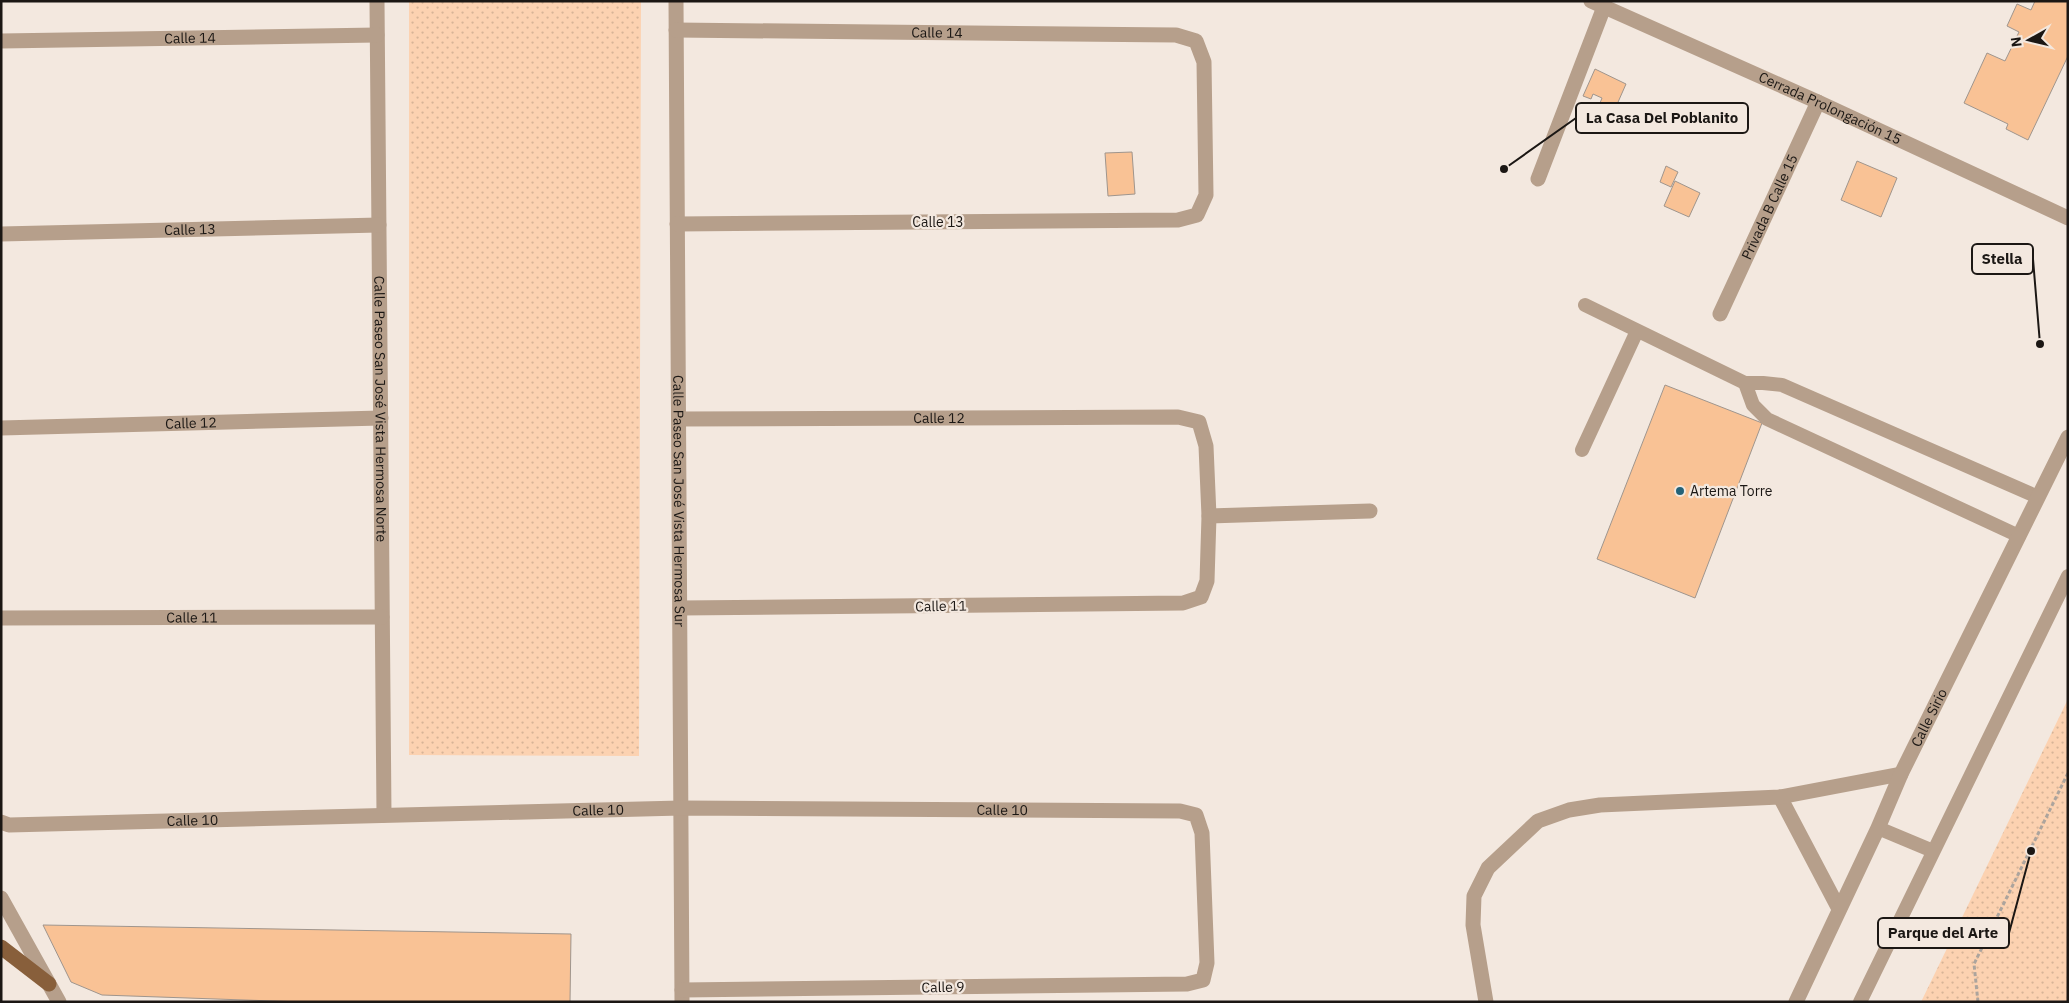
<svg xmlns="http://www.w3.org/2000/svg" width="2069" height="1003" font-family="'IBM Plex Sans',sans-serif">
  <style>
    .park { fill: url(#park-dots) }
    .building { fill: #f9c295; stroke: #9f958d }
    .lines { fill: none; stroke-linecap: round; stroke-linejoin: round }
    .path { stroke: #aca49d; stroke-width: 3; stroke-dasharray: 4 2.5; stroke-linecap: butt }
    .service { stroke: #b69f8b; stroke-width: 14 }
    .minor { stroke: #b69f8b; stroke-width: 15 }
    .primary { stroke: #885f3b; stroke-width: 15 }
    .poi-dot { fill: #246278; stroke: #f3e8df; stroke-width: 2 }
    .labels { text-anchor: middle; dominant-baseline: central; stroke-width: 4.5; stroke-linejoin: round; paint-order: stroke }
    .street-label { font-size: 14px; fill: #1b1714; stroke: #f3e8df }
    .poi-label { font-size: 14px; fill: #1b1714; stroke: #f3e8df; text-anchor: start }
    .leader { fill: none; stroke: #1b1714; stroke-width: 2 }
    .callout-dot { fill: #1b1714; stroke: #f3e8df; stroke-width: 2 }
    .callout { fill: #f3e8df; stroke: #1b1714; stroke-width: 2 }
    .callout-label { font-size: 15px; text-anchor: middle; font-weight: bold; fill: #1b1714 }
  </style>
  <defs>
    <pattern id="park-dots" width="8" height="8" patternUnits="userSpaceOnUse" patternTransform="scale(1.25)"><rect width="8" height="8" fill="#fcd2b1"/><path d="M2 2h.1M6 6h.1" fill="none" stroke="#d7b497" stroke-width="1.8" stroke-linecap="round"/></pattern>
  </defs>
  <rect width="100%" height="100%" fill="#f3e8df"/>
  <path class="park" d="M 409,1 L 641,1 L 639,756 L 409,755 Z
    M 2068,699 L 2068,1002 L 1921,1002 Z"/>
  <path class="building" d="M 2035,1 L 2068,1 L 2068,56 L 2028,140 L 2006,129 L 2008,124 L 1964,103 L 1987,53 L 2005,61 L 2019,32 L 2007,26 L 2017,4 L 2031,10 Z
    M 1595,69 L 1626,84 L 1615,109 L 1600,103 L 1602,98 L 1593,94 L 1591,99 L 1583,96 Z
    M 1132,152 L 1135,194 L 1108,196 L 1105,153 Z
    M 1857,161 L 1897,178 L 1881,217 L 1841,200 Z
    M 1666,166 L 1678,172 L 1671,187 L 1660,182 Z
    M 1675,181 L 1700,193 L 1689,217 L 1664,206 Z
    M 1665,385 L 1762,423 L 1695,598 L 1597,559 Z
    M 43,925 L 571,934 L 570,1002 L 302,1002 L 102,995 L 71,982 Z"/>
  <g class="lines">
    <path class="path" d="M 1978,1002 L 1974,964 L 2068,773"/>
    <path class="service" d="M 1585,305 L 1745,383 L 1763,383 L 1782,385 L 2038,497
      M 1745,383 L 1753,405 L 1767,419 L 2019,536
      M 1582,450 L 1637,331
      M 1878,828 L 1933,851
      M 1860,1002 L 2068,576"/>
    <g class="minor">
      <path id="s1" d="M 377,1 L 384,815"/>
      <path id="s2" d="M 676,1 L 682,1002"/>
      <path id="s3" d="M 1591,1 L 1818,102 L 2068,218"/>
      <path id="s4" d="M 676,30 L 1176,35 L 1196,41 L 1204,62 L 1206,195 L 1197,215 L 1178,220 L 677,224"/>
      <path id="s5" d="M 1,41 L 377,35"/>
      <path d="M 1538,179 L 1604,7"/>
      <path id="s6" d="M 1,234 L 379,225"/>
      <path id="s7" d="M 1720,314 L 1818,102"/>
      <path id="s8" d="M 679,419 L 1178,417 L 1199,422 L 1206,446 L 1209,516 L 1207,581 L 1201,597 L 1183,603 L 680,608"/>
      <path id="s9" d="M 1,428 L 381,418"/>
      <path d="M 1209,516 L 1370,511"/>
      <path id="s10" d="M 1,618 L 382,617"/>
      <path d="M 1780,797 L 1839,909"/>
      <path id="s11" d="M 1,822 L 9,825 L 681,808 L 1180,811 L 1196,815 L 1202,833 L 1207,963 L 1203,980 L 1187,984 L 682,990"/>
      <path d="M 1,898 L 59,1002"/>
      <path d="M 1486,1002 L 1473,925 L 1474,896 L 1488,868 L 1538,821 L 1569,810 L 1600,805 L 1780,797 L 1901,774"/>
      <path id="s12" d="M 1796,1002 L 1878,828 L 1901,774 L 2068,437"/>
    </g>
    <path class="primary" d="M 1,947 L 49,984"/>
  </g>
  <circle class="poi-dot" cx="1680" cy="491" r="5"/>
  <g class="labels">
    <g class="street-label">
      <text stroke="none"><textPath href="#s4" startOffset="261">Calle 14</textPath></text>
      <text stroke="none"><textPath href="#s5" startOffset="189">Calle 14</textPath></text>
      <text stroke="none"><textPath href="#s3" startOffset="262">Cerrada Prolongación 15</textPath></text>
      <text stroke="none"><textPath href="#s7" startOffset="118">Privada B Calle 15</textPath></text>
      <text x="938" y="222">Calle 13</text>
      <text stroke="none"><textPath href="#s6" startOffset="189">Calle 13</textPath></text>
      <text stroke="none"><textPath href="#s1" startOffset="408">Calle Paseo San José Vista Hermosa Norte</textPath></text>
      <text stroke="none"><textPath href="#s8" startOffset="260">Calle 12</textPath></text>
      <text stroke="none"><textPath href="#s9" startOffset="190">Calle 12</textPath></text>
      <text stroke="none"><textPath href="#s2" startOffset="500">Calle Paseo San José Vista Hermosa Sur</textPath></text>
      <text transform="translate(941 606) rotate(-1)">Calle 11</text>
      <text stroke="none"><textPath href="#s10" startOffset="191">Calle 11</textPath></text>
      <text stroke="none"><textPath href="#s12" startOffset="314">Calle Sirio</textPath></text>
      <text stroke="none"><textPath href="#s11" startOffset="598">Calle 10</textPath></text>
      <text stroke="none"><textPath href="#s11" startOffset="1002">Calle 10</textPath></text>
      <text stroke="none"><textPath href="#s11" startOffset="192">Calle 10</textPath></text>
      <text transform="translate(943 987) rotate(-1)">Calle 9</text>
    </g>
    <g class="poi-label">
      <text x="1690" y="491">Artema Torre</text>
    </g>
  </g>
  <path class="leader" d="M1504 169L1576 118M2040 344L2033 259M2031 851L2009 933"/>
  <g class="callout-dot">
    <circle cx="1504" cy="169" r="5"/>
    <circle cx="2040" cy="344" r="5"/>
    <circle cx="2031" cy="851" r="5"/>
  </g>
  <g class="callout">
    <rect x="1576" y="103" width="172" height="30" rx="5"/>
    <rect x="1972" y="244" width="61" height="30" rx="5"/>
    <rect x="1878" y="918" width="131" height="30" rx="5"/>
  </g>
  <g class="callout-label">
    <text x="1662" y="123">La Casa Del Poblanito</text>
    <text x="2002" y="264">Stella</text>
    <text x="1943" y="938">Parque del Arte</text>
  </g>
  <rect width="2069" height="1003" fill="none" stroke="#1b1714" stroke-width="5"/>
  <g transform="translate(2029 40) rotate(262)" stroke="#f3e8df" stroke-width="4" paint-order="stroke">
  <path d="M0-4L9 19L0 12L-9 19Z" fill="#1b1714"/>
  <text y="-8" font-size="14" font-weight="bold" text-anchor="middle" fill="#1b1714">N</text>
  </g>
</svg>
